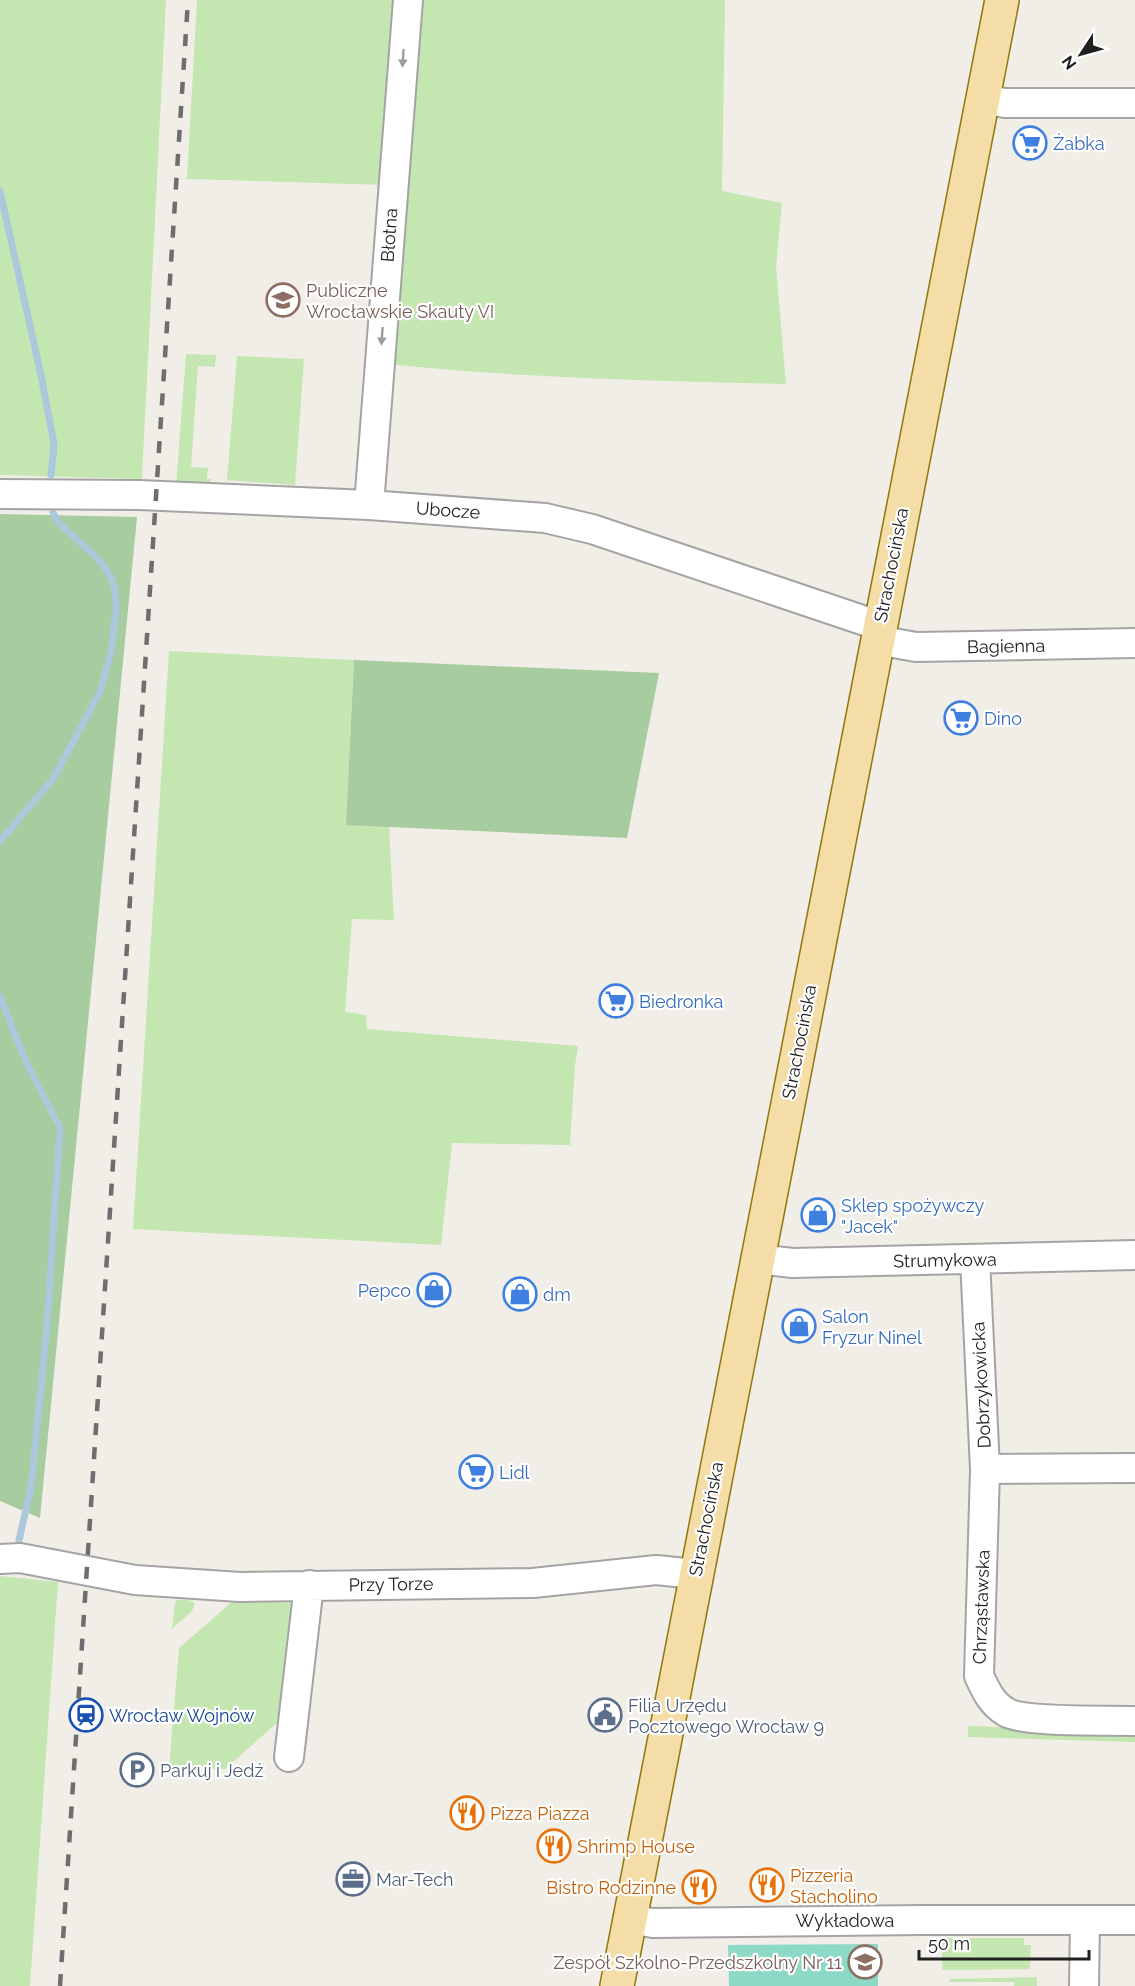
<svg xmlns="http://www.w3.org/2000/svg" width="1135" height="1986" font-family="Raleway,sans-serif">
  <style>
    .grass { fill: #c4e6b1 }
    .forest { fill: #a7cc9f }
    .pitch { fill: #8cd9c5 }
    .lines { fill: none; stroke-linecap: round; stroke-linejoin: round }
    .stream { stroke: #abc9da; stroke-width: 7 }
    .minor-casing { stroke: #a4a4a4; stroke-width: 32 }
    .major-casing { stroke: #91760b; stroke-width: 36 }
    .minor { stroke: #fff; stroke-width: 28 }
    .major { stroke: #f5dda7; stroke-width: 33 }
    .rail { stroke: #6e6e6e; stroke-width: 4.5; stroke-dasharray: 12 12; stroke-linecap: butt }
    .oneway { fill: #9b9b9b }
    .labels { text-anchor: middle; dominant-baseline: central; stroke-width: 4.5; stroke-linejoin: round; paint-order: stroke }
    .shop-label { font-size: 18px; fill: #366cbe; stroke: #fff; text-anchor: start }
    .street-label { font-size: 18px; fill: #202020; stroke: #fff }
    .education-label { font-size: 18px; fill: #785e54; stroke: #fff; text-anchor: start }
    .service-label { font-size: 18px; fill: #4e5e75; stroke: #fff; text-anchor: start }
    .transit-label { font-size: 18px; fill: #164399; stroke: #fff; text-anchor: start }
    .food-label { font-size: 18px; fill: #c56008; stroke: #fff; text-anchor: start }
  </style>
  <rect width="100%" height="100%" fill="#f0eee7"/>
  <path class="grass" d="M 0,0 L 166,0 L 142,479 L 0,475 Z
    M 197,0 L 399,0 L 385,185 L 187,179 Z
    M 416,0 L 725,0 L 722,191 L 782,203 L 776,267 L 786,384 C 653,381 520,378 388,364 Z
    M 186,354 L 216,355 L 215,367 L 198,366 L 191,467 L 208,468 L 207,479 L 211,479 L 209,484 L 176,486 Z
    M 237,356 L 304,359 L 295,485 L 227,480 Z
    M 169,651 L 354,660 L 346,824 L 389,826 L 394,920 L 352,919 L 345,1012 L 366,1015 L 367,1029 L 578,1046 L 575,1066 L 570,1145 L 452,1143 L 441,1245 L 133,1229 Z
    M 0,1576 L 58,1582 L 30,1986 L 0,1986 Z
    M 177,1600 L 189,1600 L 195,1603 L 192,1611 L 172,1629 L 175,1603 Z
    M 232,1602 L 300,1603 L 286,1715 L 225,1769 L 169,1769 L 179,1648 Z
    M 968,1726 L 1135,1732 L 1135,1742 L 968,1737 Z
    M 930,1938 L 1024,1938 L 1024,1945 L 1031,1945 L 1030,1969 L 942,1970 L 942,1944 L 930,1944 Z
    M 1037,1977 L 1037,1986 L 1014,1986 L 1014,1982 L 950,1982 L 950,1979 Z"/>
  <path class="forest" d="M 0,514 L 137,517 L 40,1518 L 0,1501 Z
    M 354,660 L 659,673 L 627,838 L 346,825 Z"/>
  <path class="pitch" d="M 878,1944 L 878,1986 L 729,1986 L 728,1945 Z"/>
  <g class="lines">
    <path class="stream" d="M 0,191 L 41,375 L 54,444 L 51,475
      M 0,841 L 53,779 L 100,692 L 111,652 L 116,610 L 115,590 L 111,577 L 100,561 L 59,523 L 53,513
      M 0,996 L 26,1062 L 60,1128 L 47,1326 L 31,1488 L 19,1540"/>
    <g class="minor-casing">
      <path id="minor" d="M 982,99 L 1005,103 L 1135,103
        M 0,494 L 139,495 L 369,505 L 545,518 L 592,529 L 880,626
        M 369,505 L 408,0
        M 877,640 L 916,647 L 1135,643
        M 756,1259 L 793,1263 L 1135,1255
        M 975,1259 L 985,1469 L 979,1676 C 986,1691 992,1704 1006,1712 C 1023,1723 1110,1720 1135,1721
        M 985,1469 L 1135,1468
        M 0,1559 L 20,1558 L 135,1580 L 240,1587 L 533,1583 L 656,1570 L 695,1574
        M 289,1757 L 309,1585
        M 628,1919 L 653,1923 L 922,1920 L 1135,1920
        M 1084,1986 L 1085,1921"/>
    </g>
    <g class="major-casing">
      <path id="major" d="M 617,1986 L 1002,0"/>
    </g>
    <use href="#minor" class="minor"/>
    <use href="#major" class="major"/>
    <path class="rail" d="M 60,1986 L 188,0"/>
  </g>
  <defs><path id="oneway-solid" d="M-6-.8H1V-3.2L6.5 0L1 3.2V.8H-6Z" transform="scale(1.5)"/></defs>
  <g class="oneway">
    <use href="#oneway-solid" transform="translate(403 58) rotate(94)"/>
    <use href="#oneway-solid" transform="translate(382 336) rotate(94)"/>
  </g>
  <defs>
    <g id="supermarket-ring" transform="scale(1.725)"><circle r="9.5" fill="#fff" stroke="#3f7fe0" stroke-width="1.5"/><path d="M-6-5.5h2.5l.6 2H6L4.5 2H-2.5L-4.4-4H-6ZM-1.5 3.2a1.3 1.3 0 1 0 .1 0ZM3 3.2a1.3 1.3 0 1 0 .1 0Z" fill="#3f7fe0"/></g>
    <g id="school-ring" transform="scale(1.725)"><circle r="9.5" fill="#fff" stroke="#8d6e63" stroke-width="1.5"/><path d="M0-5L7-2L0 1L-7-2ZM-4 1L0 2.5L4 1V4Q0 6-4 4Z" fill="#8d6e63"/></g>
    <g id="shop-ring" transform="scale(1.725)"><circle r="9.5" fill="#fff" stroke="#3f7fe0" stroke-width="1.5"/><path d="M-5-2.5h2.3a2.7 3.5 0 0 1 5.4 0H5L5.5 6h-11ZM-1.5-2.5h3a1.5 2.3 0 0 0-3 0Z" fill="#3f7fe0"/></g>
    <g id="station-ring" transform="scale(1.725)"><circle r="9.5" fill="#fff" stroke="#1a4fb4" stroke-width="1.5"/><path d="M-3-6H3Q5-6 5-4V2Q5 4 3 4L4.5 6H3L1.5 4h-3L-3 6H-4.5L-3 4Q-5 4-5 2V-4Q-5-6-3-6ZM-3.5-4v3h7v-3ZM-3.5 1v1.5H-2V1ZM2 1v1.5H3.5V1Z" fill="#1a4fb4"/></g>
    <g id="civic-ring" transform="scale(1.725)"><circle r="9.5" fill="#fff" stroke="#5c6f8a" stroke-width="1.5"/><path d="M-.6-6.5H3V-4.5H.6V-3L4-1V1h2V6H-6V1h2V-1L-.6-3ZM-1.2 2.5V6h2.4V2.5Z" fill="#5c6f8a"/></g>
    <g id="parking-ring" transform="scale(1.725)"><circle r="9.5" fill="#fff" stroke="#5c6f8a" stroke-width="1.5"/><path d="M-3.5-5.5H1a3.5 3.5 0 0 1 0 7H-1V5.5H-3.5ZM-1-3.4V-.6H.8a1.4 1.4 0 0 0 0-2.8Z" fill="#5c6f8a"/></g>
    <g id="restaurant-ring" transform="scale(1.725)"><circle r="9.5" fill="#fff" stroke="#e8710a" stroke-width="1.5"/><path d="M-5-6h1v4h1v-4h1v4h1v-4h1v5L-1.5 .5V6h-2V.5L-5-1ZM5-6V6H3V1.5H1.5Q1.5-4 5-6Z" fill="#e8710a"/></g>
    <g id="office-ring" transform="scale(1.725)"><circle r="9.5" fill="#fff" stroke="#5c6f8a" stroke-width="1.5"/><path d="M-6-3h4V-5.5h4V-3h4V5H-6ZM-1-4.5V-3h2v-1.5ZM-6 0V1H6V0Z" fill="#5c6f8a"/></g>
  </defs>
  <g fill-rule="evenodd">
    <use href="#supermarket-ring" x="1030" y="143"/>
    <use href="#school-ring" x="283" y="300"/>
    <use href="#supermarket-ring" x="961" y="718"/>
    <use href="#supermarket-ring" x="616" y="1001"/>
    <use href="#shop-ring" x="818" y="1215"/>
    <use href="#shop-ring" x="434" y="1290"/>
    <use href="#shop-ring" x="520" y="1294"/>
    <use href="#shop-ring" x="799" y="1326"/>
    <use href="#supermarket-ring" x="476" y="1472"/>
    <use href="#station-ring" x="86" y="1715"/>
    <use href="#civic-ring" x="605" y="1715"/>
    <use href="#parking-ring" x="137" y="1770"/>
    <use href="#restaurant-ring" x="467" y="1813"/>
    <use href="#restaurant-ring" x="554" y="1846"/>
    <use href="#office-ring" x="353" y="1879"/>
    <use href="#restaurant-ring" x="767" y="1885"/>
    <use href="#restaurant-ring" x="699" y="1887"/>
    <use href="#school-ring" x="865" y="1962"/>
  </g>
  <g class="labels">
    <g class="shop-label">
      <text x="1053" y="143">Żabka</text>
      <text x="984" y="718">Dino</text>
      <text x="639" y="1001">Biedronka</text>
      <text x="841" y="1205">Sklep spożywczy<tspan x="841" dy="21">"Jacek"</tspan></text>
      <text x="411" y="1290" text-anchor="end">Pepco</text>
      <text x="543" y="1294">dm</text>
      <text x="822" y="1316">Salon<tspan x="822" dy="21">Fryzur Ninel</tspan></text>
      <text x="499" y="1472">Lidl</text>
    </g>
    <g class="street-label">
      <text transform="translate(389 235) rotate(-86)">Błotna</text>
      <text transform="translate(448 510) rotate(4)">Ubocze</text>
      <text transform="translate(891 565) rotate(-79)">Strachocińska</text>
      <text transform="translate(1006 646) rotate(-1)">Bagienna</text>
      <text transform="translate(799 1042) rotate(-79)">Strachocińska</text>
      <text transform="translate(945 1260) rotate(-1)">Strumykowa</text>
      <text transform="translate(981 1385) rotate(-93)">Dobrzykowicka</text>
      <text transform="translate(706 1519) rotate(-79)">Strachocińska</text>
      <text transform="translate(391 1584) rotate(-1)">Przy Torze</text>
      <text transform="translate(981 1607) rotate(-88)">Chrząstawska</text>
      <text x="845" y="1920">Wykładowa</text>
    </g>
    <g class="education-label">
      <text x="306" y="290">Publiczne<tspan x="306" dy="21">Wrocławskie Skauty VI</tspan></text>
      <text x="842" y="1962" text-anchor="end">Zespół Szkolno-Przedszkolny Nr 11</text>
    </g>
    <g class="service-label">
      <text x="628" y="1705">Filia Urzędu<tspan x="628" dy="21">Pocztowego Wrocław 9</tspan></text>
      <text x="160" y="1770">Parkuj i Jedź</text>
      <text x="376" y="1879">Mar-Tech</text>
    </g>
    <g class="transit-label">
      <text x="109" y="1715">Wrocław Wojnów</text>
    </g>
    <g class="food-label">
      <text x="490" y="1813">Pizza Piazza</text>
      <text x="577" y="1846">Shrimp House</text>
      <text x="790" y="1875">Pizzeria<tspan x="790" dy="21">Stacholino</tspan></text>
      <text x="676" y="1887" text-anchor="end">Bistro Rodzinne</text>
    </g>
  </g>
  <g transform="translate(1081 54) rotate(234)" stroke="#ffffff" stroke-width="4.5" paint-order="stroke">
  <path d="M0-4.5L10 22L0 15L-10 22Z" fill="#202020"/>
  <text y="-9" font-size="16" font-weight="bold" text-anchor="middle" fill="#202020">N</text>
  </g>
  <path d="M919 1950v9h170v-9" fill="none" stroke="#202020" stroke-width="3"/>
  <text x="928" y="1950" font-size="18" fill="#202020" stroke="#ffffff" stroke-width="4.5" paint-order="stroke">50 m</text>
</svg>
